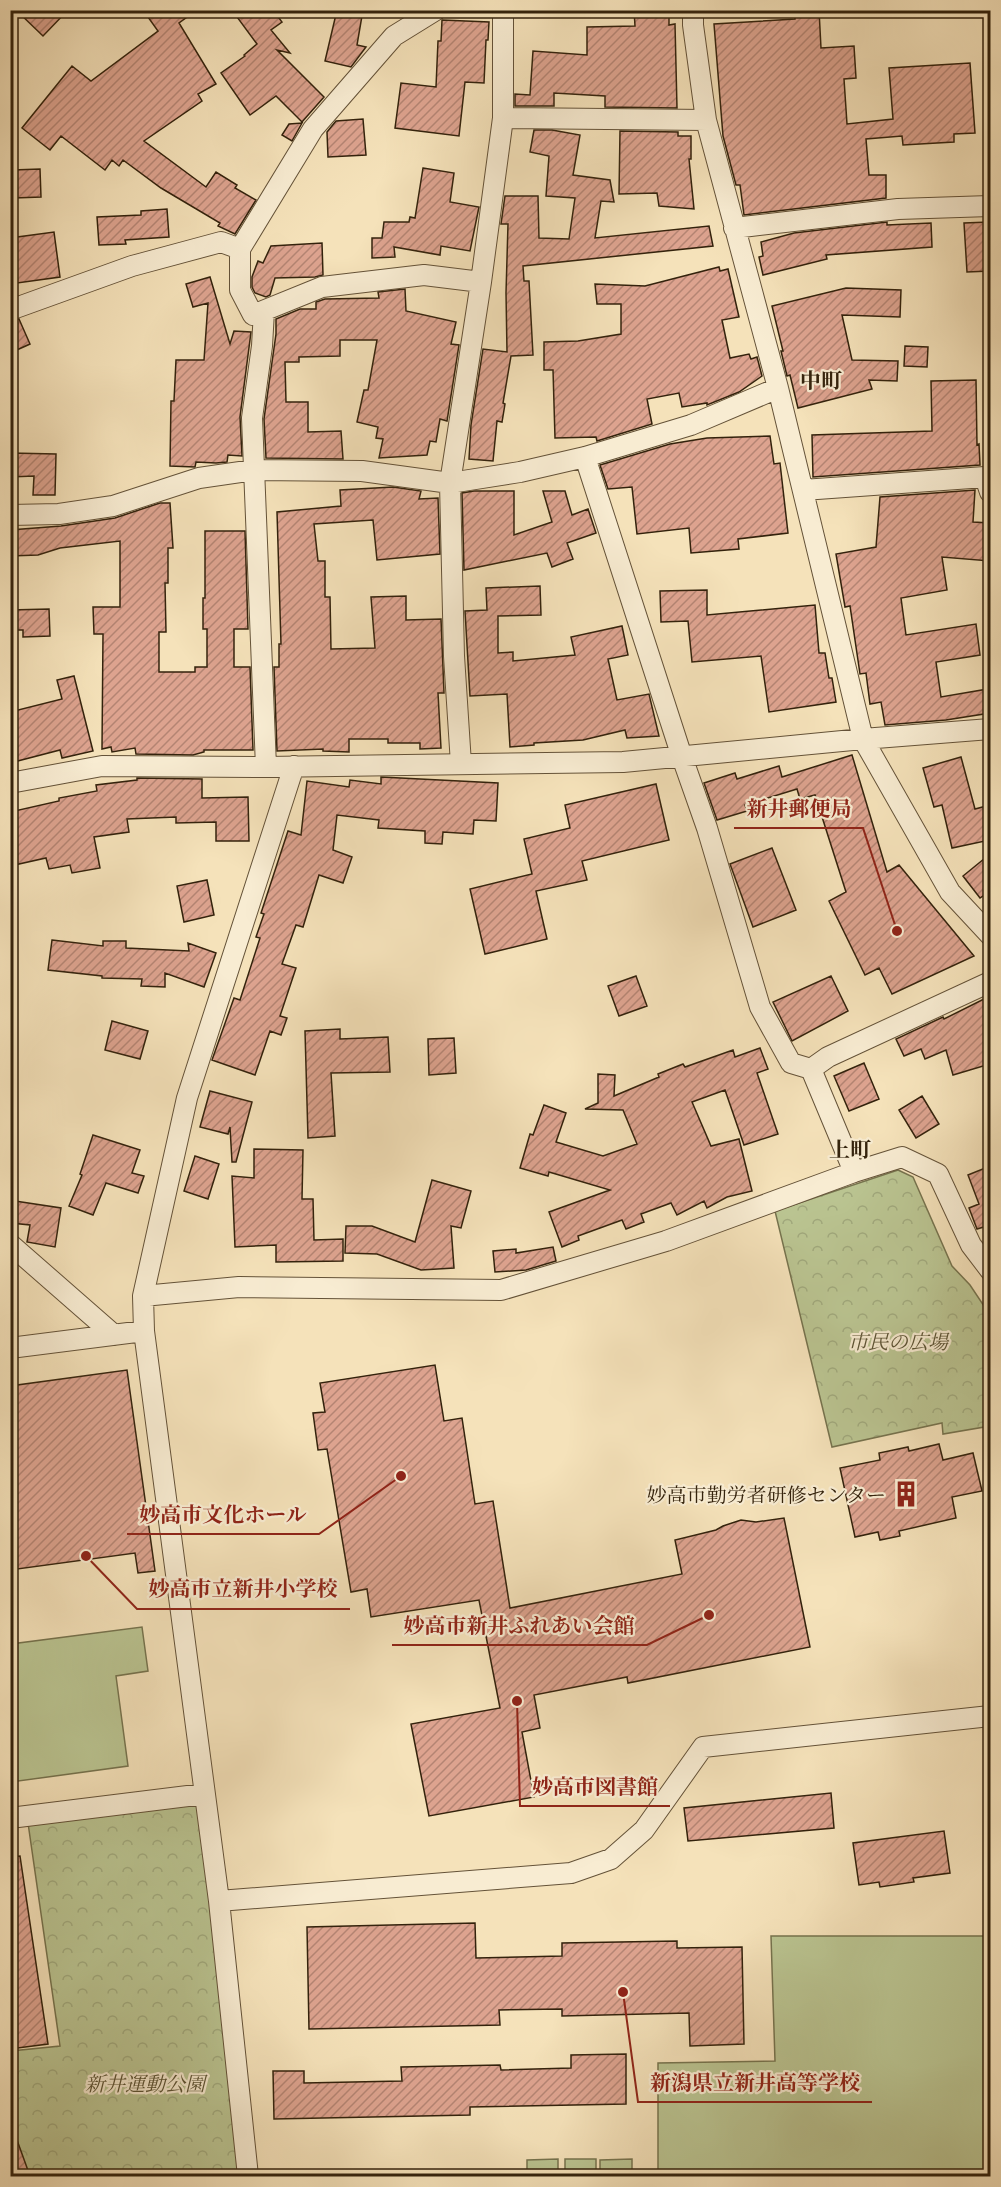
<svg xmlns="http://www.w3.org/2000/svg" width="1001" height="2187" font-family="'Gentium Book Plus','Noto Serif JP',serif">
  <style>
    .park { fill: url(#park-crowns); stroke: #76734e; stroke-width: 1.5 }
    .pitch { fill: #bac491; stroke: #76734e; stroke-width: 1.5 }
    .building { fill: url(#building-hatch); stroke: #33220c; stroke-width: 1.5 }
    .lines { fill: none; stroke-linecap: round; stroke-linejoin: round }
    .minor-casing { stroke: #645238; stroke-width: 22 }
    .minor { stroke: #f8ecd2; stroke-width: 20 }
    .labels { text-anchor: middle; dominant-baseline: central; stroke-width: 4.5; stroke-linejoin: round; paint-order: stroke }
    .park-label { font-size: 20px; font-style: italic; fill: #5c5334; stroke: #f8ecd2 }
    .poi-label { font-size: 20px; fill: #33220c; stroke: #f8ecd2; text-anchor: end }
    .neighbourhood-label { font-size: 21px; font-weight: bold; fill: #33220c; stroke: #f8ecd2 }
    .leader { fill: none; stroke: #8f2418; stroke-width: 2 }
    .callout-dot { fill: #8f2418; stroke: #f8ecd2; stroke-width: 2 }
    .callout-label { font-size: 21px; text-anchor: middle; font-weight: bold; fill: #8f2418; stroke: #f8ecd2; stroke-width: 4.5; stroke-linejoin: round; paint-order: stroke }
  </style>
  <defs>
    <pattern id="park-crowns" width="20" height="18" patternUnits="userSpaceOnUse" patternTransform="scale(1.5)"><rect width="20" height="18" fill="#bac491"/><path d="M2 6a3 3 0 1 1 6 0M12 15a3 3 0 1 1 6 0" fill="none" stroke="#a0a87c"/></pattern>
    <pattern id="building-hatch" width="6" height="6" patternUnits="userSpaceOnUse" patternTransform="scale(1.5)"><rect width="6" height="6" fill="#dda38f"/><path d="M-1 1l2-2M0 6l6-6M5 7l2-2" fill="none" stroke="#b48473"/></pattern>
  </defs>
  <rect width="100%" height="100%" fill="#f5e2ba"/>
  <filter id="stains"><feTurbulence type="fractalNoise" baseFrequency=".00333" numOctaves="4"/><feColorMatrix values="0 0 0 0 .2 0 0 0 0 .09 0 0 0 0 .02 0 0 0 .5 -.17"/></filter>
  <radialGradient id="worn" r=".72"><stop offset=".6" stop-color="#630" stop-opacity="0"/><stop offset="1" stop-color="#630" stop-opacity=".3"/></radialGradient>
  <path class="park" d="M 898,1170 L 913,1177 L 952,1266 L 970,1285 L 990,1315 L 990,1426 L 943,1434 L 942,1423 L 832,1447 L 775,1211 Z
    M 204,1794 L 248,2176 L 11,2176 L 11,2051 L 60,2046 L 27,1816 Z"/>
  <path class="pitch" d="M 142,1627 L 148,1671 L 116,1676 L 128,1766 L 11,1782 L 11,1644 Z
    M 771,1936 L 990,1936 L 990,2176 L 658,2176 L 658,2063 L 775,2061 Z
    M 558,2159 L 558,2176 L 527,2176 L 527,2160 Z
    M 565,2159 L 596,2159 L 596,2176 L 565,2176 Z
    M 632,2159 L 632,2176 L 600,2176 L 600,2160 Z"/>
  <path class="building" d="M 16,10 L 68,10 L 43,36 Z
    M 143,10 L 197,10 L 179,23 L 216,84 L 198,94 L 202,101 L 144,141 L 206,187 L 216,172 L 237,185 L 235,188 L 256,200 L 235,234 L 218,226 L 220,223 L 161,188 L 123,160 L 119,166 L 112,160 L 105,170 L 61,136 L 50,150 L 22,128 L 72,66 L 91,81 L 158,31 Z
    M 246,10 L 273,10 L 282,22 L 271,30 L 290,53 L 277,50 L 324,97 L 302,122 L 276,96 L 250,115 L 221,73 L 245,56 L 244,55 L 257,44 L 237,17 Z
    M 337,10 L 363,10 L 357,45 L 366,47 L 351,67 L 325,61 Z
    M 634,10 L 669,10 L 669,25 L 675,24 L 677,108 L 605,107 L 605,96 L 554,93 L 554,106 L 515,106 L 515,94 L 530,95 L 533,51 L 587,55 L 587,27 L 635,26 Z
    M 795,10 L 819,10 L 821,48 L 854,46 L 856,78 L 844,79 L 847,124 L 893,119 L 889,68 L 970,63 L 975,133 L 954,134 L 954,142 L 903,145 L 902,136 L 866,139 L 869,175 L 886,175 L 886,198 L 744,215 L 740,185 L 736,185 L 723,136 L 714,24 L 795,19 Z
    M 442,20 L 489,22 L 488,40 L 486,40 L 484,83 L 465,82 L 459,136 L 395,128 L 401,83 L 436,87 L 438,41 L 441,41 Z
    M 363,119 L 366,155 L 328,157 L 327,132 L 336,121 Z
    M 302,123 L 292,141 L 282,135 L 289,124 Z
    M 534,130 L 552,130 L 580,135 L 573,175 L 610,180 L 614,202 L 601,201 L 595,238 L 709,226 L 713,246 L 523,266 L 524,281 L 529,281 L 533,355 L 511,356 L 503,403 L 505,404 L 502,422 L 497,421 L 493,461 L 469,459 L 471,425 L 483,349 L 507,352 L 506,293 L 508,224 L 501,224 L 505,196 L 538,196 L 539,238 L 569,239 L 575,198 L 546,196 L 549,156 L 530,152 Z
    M 620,131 L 678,132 L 678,136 L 691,136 L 691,159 L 689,159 L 694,209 L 659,206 L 657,193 L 619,194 Z
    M 423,168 L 454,173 L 450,202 L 479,207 L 470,251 L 441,246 L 440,255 L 394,247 L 395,257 L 372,258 L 372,238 L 382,238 L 384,222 L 409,222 L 410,217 L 415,218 Z
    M 40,169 L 41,197 L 14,198 L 13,170 Z
    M 167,209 L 169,237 L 125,240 L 126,244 L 99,245 L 97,217 L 141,215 L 141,211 Z
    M 887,222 L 887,225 L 931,223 L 932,247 L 826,255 L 827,259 L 763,275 L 759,257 L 763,256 L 761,242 L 794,233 Z
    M 989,222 L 990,271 L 967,272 L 964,223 Z
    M 54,232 L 60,277 L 10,284 L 10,238 Z
    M 322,243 L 323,275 L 315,277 L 275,278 L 270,295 L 266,297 L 255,293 L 252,287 L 252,277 L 258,261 L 263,263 L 271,246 Z
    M 719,267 L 720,271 L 728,269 L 739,317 L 722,320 L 730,358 L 749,354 L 751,359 L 757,357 L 762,376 L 739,392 L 707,405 L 707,403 L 682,407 L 679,393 L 647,399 L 652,424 L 597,441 L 596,437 L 555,438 L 553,370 L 544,370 L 544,342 L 578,341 L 621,334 L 621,304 L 597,304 L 595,284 L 645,286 Z
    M 210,277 L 230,344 L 234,331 L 251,332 L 240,417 L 242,456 L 228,455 L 227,462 L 216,463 L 196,462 L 195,467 L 170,466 L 171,401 L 174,401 L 176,360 L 204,360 L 208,303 L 193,307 L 186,284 Z
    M 846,288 L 901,290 L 900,317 L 842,315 L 852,360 L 898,361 L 897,381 L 869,380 L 872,389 L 798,408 L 790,375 L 787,376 L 781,351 L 783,351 L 772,306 Z
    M 405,289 L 406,311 L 456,322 L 451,344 L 459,345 L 447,421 L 440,419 L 436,442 L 430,441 L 427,455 L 379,458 L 383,439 L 376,438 L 378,427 L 357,422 L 364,390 L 368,390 L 377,340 L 340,340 L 340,356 L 299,357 L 299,362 L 285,362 L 286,402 L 308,402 L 308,432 L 341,431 L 343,459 L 266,458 L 264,419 L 276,334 L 276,319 L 300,309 L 316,309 L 316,302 L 325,299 L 379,298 L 378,292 Z
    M 19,319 L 30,344 L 10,353 L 10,322 Z
    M 905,346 L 928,347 L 927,367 L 904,366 Z
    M 976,380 L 977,445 L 979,444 L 980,465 L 813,477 L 812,435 L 932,431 L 931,381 Z
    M 770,436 L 774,464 L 780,463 L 788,533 L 738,539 L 739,549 L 691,553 L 689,528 L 637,534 L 632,487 L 608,489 L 600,465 L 670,444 L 707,438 Z
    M 10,453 L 56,454 L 55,495 L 33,495 L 34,476 L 10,477 Z
    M 393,487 L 421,491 L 419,499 L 438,498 L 440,554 L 377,560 L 373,520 L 314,524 L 318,561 L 325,561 L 325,597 L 330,597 L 331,649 L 375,648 L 371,597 L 406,596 L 406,620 L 441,619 L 444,693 L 438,693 L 441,748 L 420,749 L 420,743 L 388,743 L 388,739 L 349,739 L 349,752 L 323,751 L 323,749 L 277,751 L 274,667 L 279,667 L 279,644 L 281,644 L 277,512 L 341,506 L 340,490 Z
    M 975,490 L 973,522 L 990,523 L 990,561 L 942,557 L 947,590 L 901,598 L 906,635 L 976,624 L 980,655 L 936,662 L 941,697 L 988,689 L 990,713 L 946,720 L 885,725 L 881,702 L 870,704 L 866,673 L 860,674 L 850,606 L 845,607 L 836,554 L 876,547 L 880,497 Z
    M 474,491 L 514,491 L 514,535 L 552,522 L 543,491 L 565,491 L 572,515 L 588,509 L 596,533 L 567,543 L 573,559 L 552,567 L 547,553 L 464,570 L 462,493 Z
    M 160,503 L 170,503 L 173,548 L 168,548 L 168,583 L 165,583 L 166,632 L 159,632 L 159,672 L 195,672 L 195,667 L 207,667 L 207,629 L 203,629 L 203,598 L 205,598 L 205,531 L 245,531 L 248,629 L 234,629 L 234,667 L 250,667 L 253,750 L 204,750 L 204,752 L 193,755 L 136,754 L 135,748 L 112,752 L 111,747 L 102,749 L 103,634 L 94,634 L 93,607 L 120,607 L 120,541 L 60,548 L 38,555 L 10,556 L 10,530 L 61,526 L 115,518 Z
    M 540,586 L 541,615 L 498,616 L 498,653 L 513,652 L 513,661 L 575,655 L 571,637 L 622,626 L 628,655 L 608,659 L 617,700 L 649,694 L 659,736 L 627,738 L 625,730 L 583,740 L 534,743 L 534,745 L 510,747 L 507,694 L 470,696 L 465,611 L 487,610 L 486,588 Z
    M 707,590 L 707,615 L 815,605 L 819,653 L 825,653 L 829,678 L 832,678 L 836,702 L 769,712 L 761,656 L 692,662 L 688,621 L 661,622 L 660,591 Z
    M 49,609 L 50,636 L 23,637 L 23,630 L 10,630 L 10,610 Z
    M 74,676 L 93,751 L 62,758 L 60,750 L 10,763 L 10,712 L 62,699 L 57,680 Z
    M 852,755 L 887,872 L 899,865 L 974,956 L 892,994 L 879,968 L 865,975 L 829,901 L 846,892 L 815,795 L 800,799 L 797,789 L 745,805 L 747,811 L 717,820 L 704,783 L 735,773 L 737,779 L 779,766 L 782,777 Z
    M 961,757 L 975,809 L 990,805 L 990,840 L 952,848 L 942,805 L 934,807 L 923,768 Z
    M 381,777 L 498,783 L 496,821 L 474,820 L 473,834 L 443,832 L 442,844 L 425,843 L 425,831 L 378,828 L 379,820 L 337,815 L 333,850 L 352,857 L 343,883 L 319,875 L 303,927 L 296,925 L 282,964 L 296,968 L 280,1016 L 287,1018 L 281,1035 L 270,1031 L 255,1075 L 212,1060 L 234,998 L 240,1000 L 260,938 L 256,937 L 264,914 L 261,913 L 288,831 L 301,835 L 307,781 L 349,787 L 350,780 L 381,784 Z
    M 137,778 L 202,779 L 202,798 L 248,797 L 249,841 L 216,841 L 216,822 L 176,823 L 176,817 L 127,819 L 129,832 L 94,837 L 100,868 L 72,873 L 70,865 L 49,869 L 46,858 L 10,866 L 10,812 L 59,801 L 59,798 L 97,791 L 96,785 L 137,780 Z
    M 656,784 L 669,840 L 582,861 L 587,880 L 536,891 L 547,939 L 485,954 L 470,889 L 532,874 L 524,839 L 570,828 L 565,805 Z
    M 772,848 L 796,910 L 753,927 L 730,864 Z
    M 990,854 L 990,891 L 980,898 L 963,876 Z
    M 207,880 L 214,915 L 184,922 L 177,886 Z
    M 52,940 L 103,946 L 103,941 L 126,941 L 126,948 L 189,951 L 188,943 L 216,953 L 204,987 L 165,973 L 165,987 L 141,986 L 142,979 L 102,978 L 102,976 L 48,970 Z
    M 636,976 L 647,1006 L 619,1016 L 608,986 Z
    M 831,976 L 848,1011 L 792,1041 L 773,1002 Z
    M 990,996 L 990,1038 L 987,1040 L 990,1051 L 990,1064 L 953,1075 L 946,1050 L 925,1059 L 921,1049 L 904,1056 L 896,1039 L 943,1017 L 944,1019 Z
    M 112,1021 L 148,1031 L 140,1059 L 105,1050 Z
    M 340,1029 L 340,1039 L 388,1037 L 390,1072 L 331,1073 L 335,1136 L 308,1138 L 305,1031 Z
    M 454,1038 L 456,1073 L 429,1075 L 428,1039 Z
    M 760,1048 L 768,1069 L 757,1073 L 778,1134 L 744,1145 L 725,1090 L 692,1102 L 711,1146 L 739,1139 L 752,1191 L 727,1197 L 707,1208 L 704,1201 L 677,1215 L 671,1203 L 641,1214 L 644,1222 L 626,1229 L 622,1220 L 578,1236 L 579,1240 L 562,1247 L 549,1212 L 610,1190 L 549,1172 L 548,1176 L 520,1168 L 530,1134 L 533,1135 L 544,1105 L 566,1113 L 556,1142 L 603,1156 L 637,1144 L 623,1110 L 585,1109 L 598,1103 L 598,1074 L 615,1075 L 614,1096 L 659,1077 L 658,1074 L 683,1064 L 685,1067 L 733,1050 L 735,1057 Z
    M 864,1063 L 879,1099 L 849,1111 L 834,1076 Z
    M 210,1091 L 252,1102 L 236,1162 L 232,1162 L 230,1127 L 228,1134 L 200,1127 Z
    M 922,1096 L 939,1124 L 916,1138 L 899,1110 Z
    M 93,1135 L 140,1150 L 132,1173 L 144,1176 L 138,1193 L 106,1183 L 93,1215 L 69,1206 L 82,1175 L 80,1174 Z
    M 254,1149 L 303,1150 L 302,1199 L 313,1199 L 314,1240 L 343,1239 L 343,1261 L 276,1262 L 276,1245 L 235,1247 L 232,1176 L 254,1178 Z
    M 195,1156 L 219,1164 L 208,1199 L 184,1191 Z
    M 990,1166 L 990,1231 L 989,1231 L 987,1226 L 977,1229 L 969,1208 L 979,1204 L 968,1175 Z
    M 432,1180 L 471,1191 L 461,1228 L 451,1226 L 454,1268 L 421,1270 L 377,1254 L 345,1253 L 346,1226 L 372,1226 L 415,1242 Z
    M 15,1201 L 61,1208 L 55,1247 L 27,1242 L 30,1225 L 11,1223 Z
    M 553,1247 L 556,1261 L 526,1270 L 495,1272 L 493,1251 L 516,1249 L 516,1253 Z
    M 435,1365 L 444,1421 L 462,1418 L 475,1504 L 493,1501 L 510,1608 L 682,1574 L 675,1540 L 716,1530 L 723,1526 L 741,1520 L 756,1522 L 784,1518 L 810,1647 L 628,1683 L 627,1677 L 534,1695 L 540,1728 L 522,1732 L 534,1797 L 429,1816 L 411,1724 L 500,1708 L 479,1600 L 371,1617 L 367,1589 L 351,1592 L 327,1449 L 318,1450 L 313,1413 L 325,1412 L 320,1383 Z
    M 127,1370 L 155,1571 L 138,1573 L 135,1553 L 10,1570 L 10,1386 Z
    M 939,1444 L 943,1460 L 973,1453 L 982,1491 L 952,1497 L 956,1518 L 899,1531 L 900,1536 L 880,1540 L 878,1532 L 855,1537 L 840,1468 L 880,1460 L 879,1453 L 908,1447 L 909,1451 Z
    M 831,1793 L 834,1828 L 688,1841 L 684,1808 Z
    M 944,1831 L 950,1873 L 913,1878 L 914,1882 L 880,1887 L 879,1882 L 859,1885 L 853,1843 Z
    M 20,1856 L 48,2044 L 10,2049 L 10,1857 Z
    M 475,1923 L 476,1958 L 562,1956 L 562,1943 L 677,1941 L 677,1948 L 742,1947 L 744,2044 L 690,2046 L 689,2013 L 562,2016 L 562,2009 L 499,2010 L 500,2025 L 309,2029 L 307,1927 Z
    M 626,2054 L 626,2104 L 470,2107 L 470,2115 L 274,2119 L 273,2071 L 304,2071 L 304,2083 L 402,2081 L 401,2067 L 500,2065 L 501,2070 L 571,2068 L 571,2055 Z
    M 10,2129 L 13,2129 L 30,2176 L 10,2176 Z"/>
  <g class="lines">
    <g class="minor-casing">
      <path id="minor" d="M 436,10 L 394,36 L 313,129 L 240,249 L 240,290 L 253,315 L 322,287 L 424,275 L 481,282
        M 693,10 L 693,25 L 706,120 L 778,388 L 863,739 L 950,892 L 990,935
        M 503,118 L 706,120
        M 734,228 L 898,209 L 990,206
        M 10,310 L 132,266 L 221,242 L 240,249
        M 264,311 L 262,346 L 252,418 L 266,767
        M 585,457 L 682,757 L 707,828 L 760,1007 L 791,1063 L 811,1069
        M 803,490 L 985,477 L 990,492
        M 10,515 L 59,514 L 113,506 L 199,478 L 254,470 L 362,471 L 450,483 L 520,472 L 585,457 L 691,425 L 778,388
        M 461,764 L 454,656 L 450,483 L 481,282 L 503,118 L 503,10
        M 10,783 L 102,766 L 266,767 L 623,762 L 863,739 L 990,729
        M 811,1069 L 828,1057 L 990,982
        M 811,1069 L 854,1172
        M 10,1244 L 114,1335
        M 143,1296 L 239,1287 L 501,1290 L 666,1241 L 854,1172 L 902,1157 L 938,1174 L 971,1245 L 990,1270
        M 10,1348 L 144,1331
        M 10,1818 L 204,1794
        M 219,1901 L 571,1873 L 611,1859 L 644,1830 L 703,1747 L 990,1716
        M 248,2176 L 219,1901 L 144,1331 L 143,1296 L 187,1098 L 294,766"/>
    </g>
    <use href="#minor" class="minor"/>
  </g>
  <defs>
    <g id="building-bare" transform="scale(2.07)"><path d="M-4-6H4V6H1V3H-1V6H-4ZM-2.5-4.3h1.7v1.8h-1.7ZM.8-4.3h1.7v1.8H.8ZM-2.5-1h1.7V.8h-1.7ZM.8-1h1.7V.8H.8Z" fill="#8f2418" stroke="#f8ecd2" stroke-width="2.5" paint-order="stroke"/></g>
  </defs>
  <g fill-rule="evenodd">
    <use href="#building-bare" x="906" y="1494"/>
  </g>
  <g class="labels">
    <g class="park-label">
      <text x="898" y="1341">市民の広場</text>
      <text x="145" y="2083">新井運動公園</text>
    </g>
    <g class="poi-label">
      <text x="886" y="1494">妙高市勤労者研修センター</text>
    </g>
    <g class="neighbourhood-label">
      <text x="821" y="380">中町</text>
      <text x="850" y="1149">上町</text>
    </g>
  </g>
  <path class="leader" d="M897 931L863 828H734M401 1476L319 1534H127M86 1556L137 1609H350M709 1615L647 1645H392M517 1701L520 1806H670M623 1992L638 2102H872"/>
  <g class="callout-dot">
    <circle cx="897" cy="931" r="6"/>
    <circle cx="401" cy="1476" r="6"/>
    <circle cx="86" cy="1556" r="6"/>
    <circle cx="709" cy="1615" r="6"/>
    <circle cx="517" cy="1701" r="6"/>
    <circle cx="623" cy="1992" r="6"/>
  </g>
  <g class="callout-label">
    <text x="799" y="816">新井郵便局</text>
    <text x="223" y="1522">妙高市文化ホール</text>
    <text x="243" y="1596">妙高市立新井小学校</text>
    <text x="519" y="1633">妙高市新井ふれあい会館</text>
    <text x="595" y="1794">妙高市図書館</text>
    <text x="755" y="2090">新潟県立新井高等学校</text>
  </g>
  <rect width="1001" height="2187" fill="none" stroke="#f5e2ba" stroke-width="36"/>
  <rect x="12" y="12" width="977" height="2163" fill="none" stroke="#33220c" stroke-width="3"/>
  <rect x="18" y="18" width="965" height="2151" fill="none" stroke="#33220c" stroke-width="1.5"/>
  <rect width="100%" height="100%" filter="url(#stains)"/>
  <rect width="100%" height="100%" fill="url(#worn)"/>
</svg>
